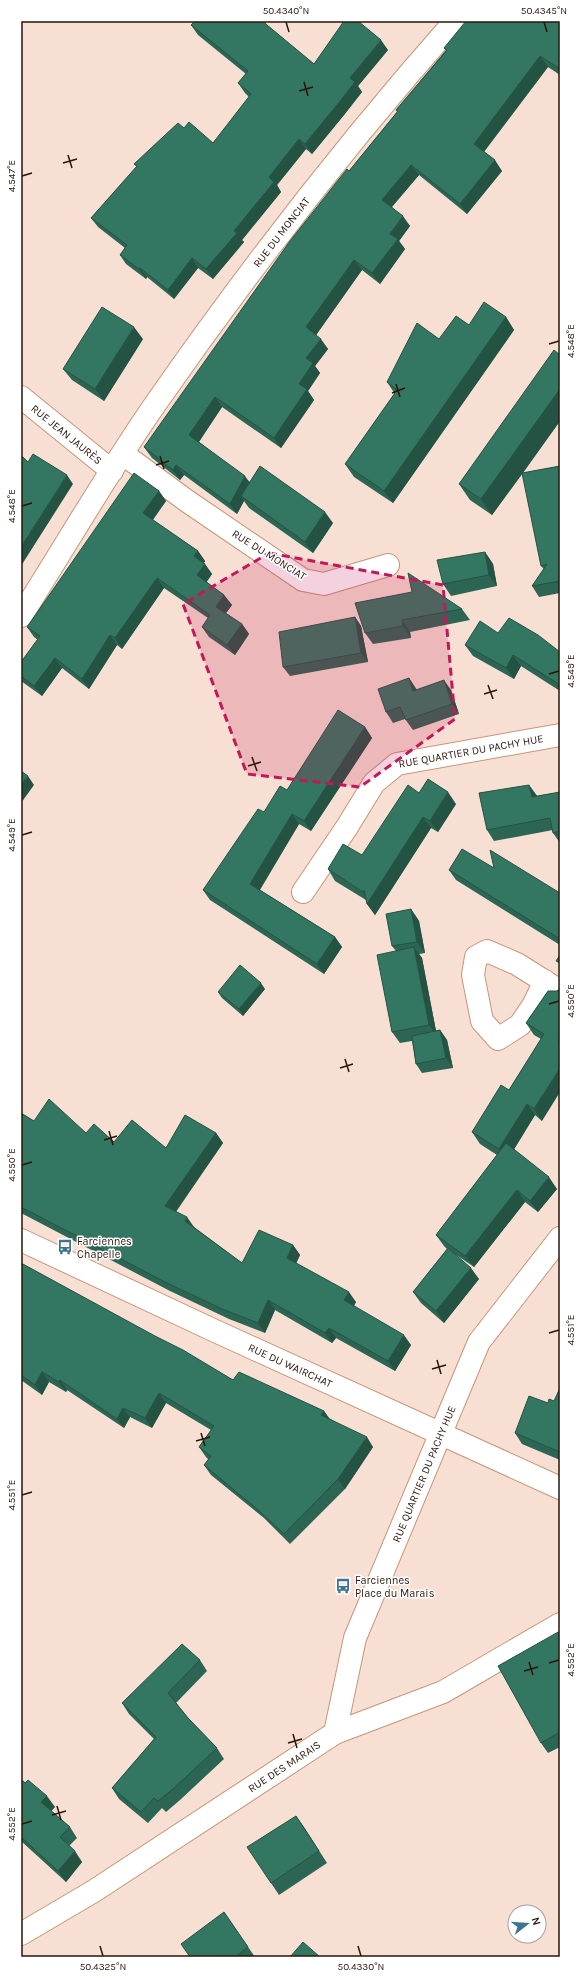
<svg xmlns="http://www.w3.org/2000/svg" width="581" height="1978" font-family="Karla,sans-serif">
  <style>
    .lines { fill: none; stroke-linecap: round; stroke-linejoin: round }
    .minor-casing { stroke: #ca9477; stroke-width: 24 }
    .minor { stroke: #fff; stroke-width: 22 }
    .wall { fill: #2c6553 }
    .shaded-wall { fill: #245344 }
    .building { fill: #337661; stroke: #245344 }
    .marked { fill: #c2185b; fill-opacity: 0.2; stroke: #c2185b; stroke-width: 3; stroke-dasharray: 8 5; stroke-linejoin: round }
    .ticks { fill: none; stroke: #2a160a; stroke-width: 1.5 }
    .labels { text-anchor: middle; dominant-baseline: central; stroke-width: 3; stroke-linejoin: round; paint-order: stroke }
    .street-label { font-size: 11px; fill: #2a160a; stroke: #fff }
    .poi-label { font-size: 11px; fill: #2a160a; stroke: #fff; text-anchor: start }
    .neatline { fill: none; stroke: #2a160a; stroke-width: 1.5 }
    .ticks-label { font-size: 10px; text-anchor: middle; fill: #2a160a }
  </style>
  <rect width="100%" height="100%" fill="#f7e0d3"/>
  <g class="lines">
    <g class="minor-casing">
      <g id="minor">
        <path id="s1" d="M 21,397 L 112,471"/>
        <path d="M 123,454 L 187,501 L 303,580 L 324,584 L 388,565"/>
        <path id="s2" d="M 21,616 C 66,545 108,472 156,403 C 248,271 348,142 455,21"/>
        <path id="s3" d="M 303,892 L 347,827 L 374,783 L 397,764 L 560,735"/>
        <path d="M 545,981 L 534,1004 L 520,1025 L 498,1039 L 482,1021 L 473,975 L 476,957 L 487,951 L 517,964 L 560,991"/>
        <path id="s4" d="M 21,1240 L 213,1330 L 560,1488"/>
        <path id="s5" d="M 335,1733 L 355,1638 L 479,1342 L 560,1238"/>
        <path id="s6" d="M 21,1934 L 94,1891 L 335,1733 L 443,1692 L 560,1624"/>
      </g>
    </g>
    <use href="#minor" class="minor"/>
  </g>
  <path class="wall" d="M 560,21 L 560,75 L 548,67 L 484,152 L 502,171 L 467,214 L 419,175 L 392,207 L 410,226 L 399,241 L 405,249 L 380,284 L 362,270 L 316,335 L 328,349 L 315,366 L 320,373 L 308,391 L 314,400 L 281,448 L 222,407 L 199,442 L 250,482 L 333,523 L 313,553 L 249,508 L 244,501 L 237,514 L 184,475 L 180,480 L 152,458 L 144,447 L 349,171 L 397,112 L 396,110 L 446,50 L 444,48 Z
    M 191,25 L 267,25 L 314,64 L 388,50 L 358,86 L 362,92 L 344,115 L 312,154 L 306,149 L 277,185 L 281,192 L 242,240 L 244,242 L 213,279 L 198,268 L 174,299 L 147,277 L 146,279 L 126,264 L 120,255 L 125,248 L 98,227 L 91,218 L 137,167 L 134,164 L 184,128 L 213,143 L 249,97 L 245,93 L 238,83 L 246,74 L 198,35 Z
    M 506,317 L 514,330 L 393,503 L 354,477 L 345,464 L 395,394 L 387,382 L 439,339 L 469,325 Z
    M 143,339 L 104,401 L 72,380 L 63,369 Z
    M 560,355 L 560,421 L 523,473 L 560,466 L 560,593 L 539,597 L 532,586 L 544,569 L 541,566 L 523,473 L 492,515 L 470,500 L 459,484 Z
    M 159,491 L 166,501 L 153,520 L 198,551 L 205,561 L 204,563 L 212,574 L 206,582 L 224,595 L 232,605 L 226,613 L 242,624 L 249,634 L 235,655 L 209,637 L 202,627 L 208,618 L 164,588 L 122,649 L 117,645 L 89,689 L 62,668 L 42,696 L 21,681 L 21,662 L 38,640 L 34,637 L 27,627 Z
    M 485,552 L 493,564 L 497,586 L 451,596 L 443,584 Z
    M 412,592 L 462,609 L 470,620 L 410,632 L 411,638 L 373,644 L 365,633 Z
    M 355,617 L 361,626 L 368,662 L 290,676 L 283,667 Z
    M 498,633 L 560,652 L 560,691 L 521,666 L 514,679 L 473,656 L 465,645 Z
    M 409,678 L 417,690 L 451,690 L 459,714 L 413,730 L 405,719 L 393,723 L 386,712 Z
    M 365,727 L 372,738 L 311,831 L 299,824 L 260,890 L 335,937 L 342,947 L 324,974 L 210,900 L 203,890 L 264,812 L 287,790 Z
    M 529,785 L 537,796 L 560,792 L 560,843 L 553,833 L 553,830 L 494,841 L 487,830 Z
    M 419,793 L 456,804 L 438,832 L 431,828 L 375,915 L 367,904 L 366,900 L 335,881 L 328,869 L 362,855 Z
    M 494,868 L 560,893 L 560,945 L 456,880 L 449,870 Z
    M 411,909 L 419,921 L 425,953 L 419,954 L 422,958 L 436,1031 L 440,1030 L 447,1040 L 453,1068 L 422,1073 L 416,1064 L 412,1041 L 400,1043 L 392,1032 L 396,951 L 392,946 Z
    M 265,989 L 243,1016 L 222,998 L 218,992 Z
    M 548,991 L 542,1121 L 535,1115 L 514,1149 L 557,1189 L 538,1212 L 525,1202 L 474,1267 L 455,1254 L 479,1279 L 444,1323 L 421,1303 L 413,1292 L 447,1249 L 444,1246 L 436,1235 L 497,1155 L 480,1144 L 472,1132 L 509,1090 L 541,1039 L 534,1035 L 526,1023 Z
    M 21,1113 L 34,1121 L 86,1133 L 114,1142 L 166,1148 L 216,1133 L 223,1143 L 176,1212 L 194,1227 L 242,1263 L 293,1245 L 300,1255 L 296,1263 L 356,1302 L 354,1306 L 411,1345 L 395,1371 L 336,1338 L 332,1343 L 275,1310 L 265,1333 L 229,1319 L 170,1291 L 21,1213 Z
    M 21,1263 L 233,1380 L 324,1411 L 329,1418 L 373,1447 L 345,1489 L 290,1544 L 264,1518 L 211,1475 L 204,1465 L 209,1460 L 206,1457 L 199,1447 L 211,1430 L 166,1403 L 152,1428 L 130,1417 L 124,1428 L 67,1390 L 66,1392 L 49,1382 L 42,1395 L 21,1380 Z
    M 560,1388 L 560,1460 L 522,1444 L 515,1433 L 548,1403 L 554,1401 Z
    M 560,1631 L 560,1747 L 548,1753 L 541,1743 Z
    M 200,1660 L 207,1671 L 176,1703 L 188,1718 L 217,1748 L 224,1759 L 180,1800 L 166,1812 L 162,1808 L 148,1823 L 119,1799 L 112,1788 L 154,1739 L 129,1714 L 122,1703 Z
    M 21,1779 L 55,1807 L 51,1811 L 70,1827 L 77,1838 L 69,1846 L 82,1862 L 66,1882 L 21,1841 Z
    M 296,1816 L 327,1863 L 279,1895 L 271,1883 Z
    M 224,1912 L 255,1957 L 190,1957 Z"/>
  <path class="shaded-wall" d="M 381,40 L 388,50 L 358,86 L 362,92 L 344,115 L 312,154 L 305,144 L 350,78 Z
    M 540,56 L 548,67 L 481,155 L 474,144 Z
    M 299,139 L 306,149 L 277,185 L 281,192 L 242,240 L 244,242 L 213,279 L 206,269 L 234,231 L 269,177 Z
    M 495,160 L 502,171 L 467,214 L 460,204 Z
    M 411,165 L 419,175 L 389,210 L 382,200 Z
    M 403,216 L 410,226 L 399,241 L 405,249 L 380,284 L 372,273 L 390,234 Z
    M 192,258 L 198,268 L 174,299 L 168,290 Z
    M 354,260 L 362,270 L 314,338 L 306,327 Z
    M 140,268 L 147,277 L 146,279 L 139,269 Z
    M 506,317 L 514,330 L 393,503 L 384,491 Z
    M 134,327 L 143,339 L 104,401 L 95,389 Z
    M 321,339 L 328,349 L 315,366 L 320,373 L 308,391 L 314,400 L 281,448 L 274,438 L 306,358 Z
    M 560,389 L 560,421 L 492,515 L 481,499 Z
    M 215,397 L 222,407 L 196,446 L 189,435 Z
    M 176,465 L 184,475 L 180,480 L 173,470 Z
    M 67,475 L 73,484 L 21,566 L 21,547 Z
    M 245,476 L 252,486 L 241,496 L 244,501 L 237,514 L 230,504 Z
    M 159,491 L 166,501 L 150,523 L 143,513 Z
    M 325,512 L 333,523 L 313,553 L 305,542 Z
    M 198,551 L 205,561 L 201,567 L 194,556 Z
    M 485,552 L 493,564 L 497,586 L 489,575 Z
    M 205,564 L 212,574 L 204,586 L 197,575 Z
    M 157,578 L 164,588 L 122,649 L 115,638 Z
    M 224,595 L 232,605 L 223,617 L 216,607 Z
    M 355,617 L 361,626 L 368,662 L 361,653 Z
    M 402,620 L 410,632 L 411,638 L 403,626 Z
    M 242,624 L 249,634 L 235,655 L 227,645 Z
    M 110,635 L 117,645 L 89,689 L 82,679 Z
    M 513,655 L 521,666 L 514,679 L 506,668 Z
    M 55,658 L 62,668 L 42,696 L 34,686 Z
    M 409,678 L 416,689 L 421,701 L 413,691 Z
    M 444,680 L 451,690 L 459,714 L 452,704 Z
    M 365,727 L 372,738 L 311,831 L 304,821 Z
    M 28,776 L 34,785 L 21,803 L 21,785 Z
    M 529,785 L 537,796 L 540,808 L 532,797 Z
    M 448,792 L 456,804 L 438,832 L 430,821 Z
    M 292,814 L 299,824 L 257,894 L 250,884 Z
    M 423,817 L 431,828 L 375,915 L 367,904 L 369,901 L 363,892 Z
    M 411,909 L 419,921 L 425,953 L 417,942 Z
    M 335,937 L 342,947 L 324,974 L 317,964 Z
    M 414,947 L 422,958 L 437,1036 L 429,1025 Z
    M 261,983 L 265,989 L 243,1016 L 239,1009 Z
    M 440,1030 L 447,1040 L 453,1068 L 446,1058 Z
    M 560,1068 L 560,1092 L 542,1121 L 534,1109 Z
    M 527,1104 L 535,1115 L 507,1161 L 499,1149 Z
    M 216,1133 L 223,1143 L 172,1216 L 165,1206 Z
    M 549,1177 L 557,1189 L 538,1212 L 530,1201 Z
    M 517,1190 L 525,1202 L 474,1267 L 465,1256 Z
    M 187,1217 L 194,1227 L 192,1231 L 185,1221 Z
    M 293,1245 L 300,1255 L 294,1268 L 287,1258 Z
    M 471,1268 L 479,1279 L 444,1323 L 436,1311 Z
    M 349,1292 L 356,1302 L 351,1310 L 344,1300 Z
    M 268,1300 L 275,1310 L 265,1333 L 258,1323 Z
    M 329,1328 L 336,1338 L 332,1343 L 325,1333 Z
    M 404,1335 L 411,1345 L 395,1371 L 388,1361 Z
    M 42,1372 L 49,1382 L 42,1395 L 35,1385 Z
    M 60,1380 L 67,1390 L 66,1392 L 59,1382 Z
    M 159,1393 L 166,1403 L 152,1428 L 145,1418 Z
    M 123,1408 L 130,1417 L 124,1428 L 117,1419 Z
    M 324,1411 L 331,1421 L 321,1415 Z
    M 367,1437 L 373,1447 L 345,1489 L 338,1479 Z
    M 47,1796 L 55,1807 L 49,1813 L 41,1802 Z
    M 296,1816 L 304,1827 L 327,1863 L 319,1851 Z
    M 75,1851 L 82,1862 L 66,1882 L 58,1871 Z"/>
  <path class="building" d="M 195,21 L 263,21 L 267,25 L 314,64 L 344,21 L 358,21 L 381,40 L 350,78 L 355,82 L 337,105 L 305,144 L 299,139 L 269,177 L 274,182 L 234,231 L 237,233 L 206,269 L 192,258 L 168,290 L 140,268 L 139,269 L 120,255 L 127,245 L 91,218 L 137,166 L 134,164 L 178,123 L 184,128 L 189,122 L 213,143 L 251,94 L 238,83 L 248,71 L 191,25 Z
    M 466,21 L 560,21 L 560,69 L 540,56 L 474,144 L 495,160 L 460,204 L 411,165 L 382,200 L 403,216 L 390,234 L 398,239 L 372,273 L 354,260 L 306,327 L 321,339 L 306,358 L 313,363 L 299,384 L 307,389 L 274,438 L 215,397 L 189,435 L 245,476 L 230,504 L 176,465 L 173,470 L 144,447 L 290,241 L 347,169 L 349,171 L 398,111 L 396,110 L 447,50 L 444,48 Z
    M 484,302 L 506,317 L 384,491 L 345,464 L 397,390 L 387,382 L 417,323 L 439,339 L 456,316 L 469,325 Z
    M 102,307 L 134,327 L 95,389 L 63,369 Z
    M 554,350 L 560,355 L 560,389 L 481,499 L 459,484 Z
    M 33,454 L 67,475 L 21,547 L 21,455 L 28,462 Z
    M 260,466 L 325,512 L 305,542 L 241,496 Z
    M 560,466 L 560,581 L 532,586 L 547,564 L 541,566 L 522,473 Z
    M 134,473 L 159,491 L 143,513 L 198,551 L 194,556 L 205,564 L 197,575 L 224,595 L 216,607 L 242,624 L 227,645 L 202,627 L 210,615 L 157,578 L 115,638 L 110,635 L 82,679 L 55,658 L 34,686 L 21,676 L 21,662 L 40,636 L 27,627 Z
    M 485,552 L 489,575 L 443,584 L 437,560 Z
    M 408,573 L 462,609 L 402,620 L 403,626 L 365,633 L 355,603 L 412,592 Z
    M 355,617 L 361,653 L 283,667 L 279,632 Z
    M 509,618 L 538,635 L 560,652 L 560,685 L 513,655 L 506,668 L 465,645 L 480,621 L 498,633 Z
    M 409,678 L 413,691 L 444,680 L 452,704 L 406,720 L 400,707 L 386,712 L 378,689 Z
    M 338,710 L 365,727 L 304,821 L 292,814 L 250,884 L 335,937 L 317,964 L 203,890 L 258,809 L 264,812 L 280,786 L 287,790 Z
    M 21,771 L 28,776 L 21,785 Z
    M 428,779 L 448,792 L 430,821 L 423,817 L 367,904 L 364,890 L 363,892 L 328,869 L 343,844 L 362,855 L 408,785 L 419,793 Z
    M 529,785 L 532,797 L 560,792 L 560,831 L 553,833 L 550,818 L 487,830 L 479,793 Z
    M 462,849 L 494,868 L 490,850 L 560,893 L 560,939 L 449,870 Z
    M 411,909 L 417,942 L 392,946 L 386,914 Z
    M 414,947 L 429,1025 L 392,1032 L 377,955 Z
    M 560,955 L 560,963 L 556,961 Z
    M 240,965 L 261,983 L 239,1009 L 218,992 Z
    M 560,988 L 560,1038 L 558,1041 L 560,1042 L 560,1068 L 534,1109 L 527,1104 L 499,1149 L 472,1132 L 501,1085 L 509,1090 L 544,1034 L 526,1023 L 548,991 L 557,991 Z
    M 440,1030 L 446,1058 L 416,1064 L 412,1036 Z
    M 49,1099 L 86,1133 L 94,1124 L 114,1142 L 132,1120 L 166,1148 L 185,1115 L 216,1133 L 165,1206 L 187,1217 L 185,1221 L 242,1263 L 259,1230 L 293,1245 L 287,1258 L 349,1292 L 344,1300 L 404,1335 L 388,1361 L 329,1328 L 325,1333 L 268,1300 L 258,1323 L 222,1309 L 163,1281 L 21,1207 L 21,1113 L 34,1121 Z
    M 506,1143 L 549,1177 L 530,1201 L 517,1190 L 465,1256 L 436,1235 Z
    M 448,1248 L 471,1268 L 436,1311 L 413,1292 Z
    M 21,1263 L 155,1336 L 183,1350 L 233,1380 L 239,1372 L 324,1411 L 321,1415 L 367,1437 L 338,1479 L 284,1534 L 257,1509 L 204,1465 L 211,1456 L 199,1447 L 214,1426 L 159,1393 L 145,1418 L 123,1408 L 117,1419 L 60,1380 L 59,1382 L 42,1372 L 35,1385 L 21,1375 Z
    M 560,1388 L 560,1452 L 515,1433 L 529,1396 L 548,1403 L 549,1399 L 554,1401 Z
    M 560,1631 L 560,1732 L 541,1743 L 498,1666 Z
    M 182,1644 L 200,1660 L 168,1693 L 188,1718 L 217,1748 L 173,1789 L 158,1801 L 154,1798 L 141,1812 L 112,1788 L 156,1737 L 122,1703 Z
    M 21,1779 L 25,1783 L 28,1780 L 47,1796 L 41,1802 L 70,1827 L 60,1837 L 75,1851 L 58,1871 L 21,1837 Z
    M 296,1816 L 319,1851 L 271,1883 L 247,1847 Z
    M 224,1912 L 248,1947 L 235,1957 L 190,1957 L 181,1944 Z
    M 303,1942 L 320,1957 L 290,1957 Z"/>
  <path class="marked" d="M 269,553 L 443,585 L 455,719 L 360,787 L 247,774 L 183,604 Z"/>
  <path class="ticks" d="M 286,22 L 289,32M 544,22 L 547,32M 304,82 L 308,96M 299,91 L 313,87M 68,155 L 72,168M 63,163 L 77,159M 22,176 L 32,173M 549,344 L 559,341M 396,384 L 400,397M 392,393 L 405,388M 160,456 L 164,469M 156,465 L 169,461M 22,506 L 32,503M 549,674 L 559,671M 488,685 L 493,699M 484,694 L 497,690M 252,757 L 257,771M 248,766 L 261,762M 22,835 L 32,832M 549,1004 L 559,1001M 345,1059 L 349,1072M 340,1068 L 353,1064M 109,1131 L 113,1145M 104,1140 L 117,1136M 22,1165 L 32,1162M 549,1333 L 559,1330M 437,1360 L 441,1374M 432,1369 L 446,1365M 201,1433 L 205,1446M 196,1441 L 210,1437M 22,1495 L 32,1492M 529,1662 L 533,1675M 549,1663 L 559,1660M 524,1671 L 538,1667M 293,1734 L 297,1748M 288,1743 L 302,1739M 57,1806 L 61,1820M 52,1815 L 66,1811M 22,1824 L 32,1821M 100,1946 L 103,1956M 358,1946 L 361,1956"/>
  <defs>
    <g id="bus-bare" transform="scale(1.2)"><path d="M-5-6H5V4H4V6H2V4H-2V6H-4V4H-5ZM-3.5-4V0h7V-4ZM-3.5 1.2v1.5H-2V1.2ZM2 1.2v1.5H3.5V1.2Z" fill="#3d758f" stroke="#fff" stroke-width="2.5" paint-order="stroke"/></g>
  </defs>
  <g fill-rule="evenodd">
    <use href="#bus-bare" x="65" y="1247"/>
    <use href="#bus-bare" x="343" y="1586"/>
  </g>
  <g class="labels">
    <g class="street-label">
      <text stroke="none"><textPath href="#s2" startOffset="464">RUE DU MONCIAT</textPath></text>
      <text stroke="none"><textPath href="#s1" startOffset="59">RUE JEAN JAURÈS</textPath></text>
      <text transform="translate(269 555) rotate(32)">RUE DU MONCIAT</text>
      <text stroke="none"><textPath href="#s3" startOffset="235">RUE QUARTIER DU PACHY HUE</textPath></text>
      <text stroke="none"><textPath href="#s4" startOffset="297">RUE DU WAIRCHAT</textPath></text>
      <text stroke="none"><textPath href="#s5" startOffset="275">RUE QUARTIER DU PACHY HUE</textPath></text>
      <text stroke="none"><textPath href="#s6" startOffset="312">RUE DES MARAIS</textPath></text>
    </g>
    <g class="poi-label">
      <text x="77" y="1241">Farciennes<tspan x="77" dy="13">Chapelle</tspan></text>
      <text x="355" y="1580">Farciennes<tspan x="355" dy="13">Place du Marais</tspan></text>
    </g>
  </g>
  <rect width="581" height="1978" fill="none" stroke="#ffffff" stroke-width="44"/>
  <g transform="translate(527 1924) rotate(73)"><circle r="19" fill="#ffffff" stroke="#aaa29d"/>
  <path d="M0-3L7 15L0 10L-7 15Z" fill="#3d758f"/>
  <text y="-6" font-size="11" font-weight="bold" text-anchor="middle" fill="#2a160a">N</text>
  </g>
  <rect x="22" y="22" width="537" height="1934" class="neatline"/>
  <g class="ticks-label">
    <text x="286" y="14">50.4340°N</text>
    <text x="544" y="14">50.4345°N</text>
    <text transform="translate(11 176) rotate(-90)" y="4">4.547°E</text>
    <text transform="translate(570 341) rotate(-90)" y="4">4.548°E</text>
    <text transform="translate(11 506) rotate(-90)" y="4">4.548°E</text>
    <text transform="translate(570 671) rotate(-90)" y="4">4.549°E</text>
    <text transform="translate(11 835) rotate(-90)" y="4">4.549°E</text>
    <text transform="translate(570 1001) rotate(-90)" y="4">4.550°E</text>
    <text transform="translate(11 1165) rotate(-90)" y="4">4.550°E</text>
    <text transform="translate(570 1330) rotate(-90)" y="4">4.551°E</text>
    <text transform="translate(11 1495) rotate(-90)" y="4">4.551°E</text>
    <text transform="translate(570 1660) rotate(-90)" y="4">4.552°E</text>
    <text transform="translate(11 1824) rotate(-90)" y="4">4.552°E</text>
    <text x="103" y="1970">50.4325°N</text>
    <text x="361" y="1970">50.4330°N</text>
  </g>
</svg>
